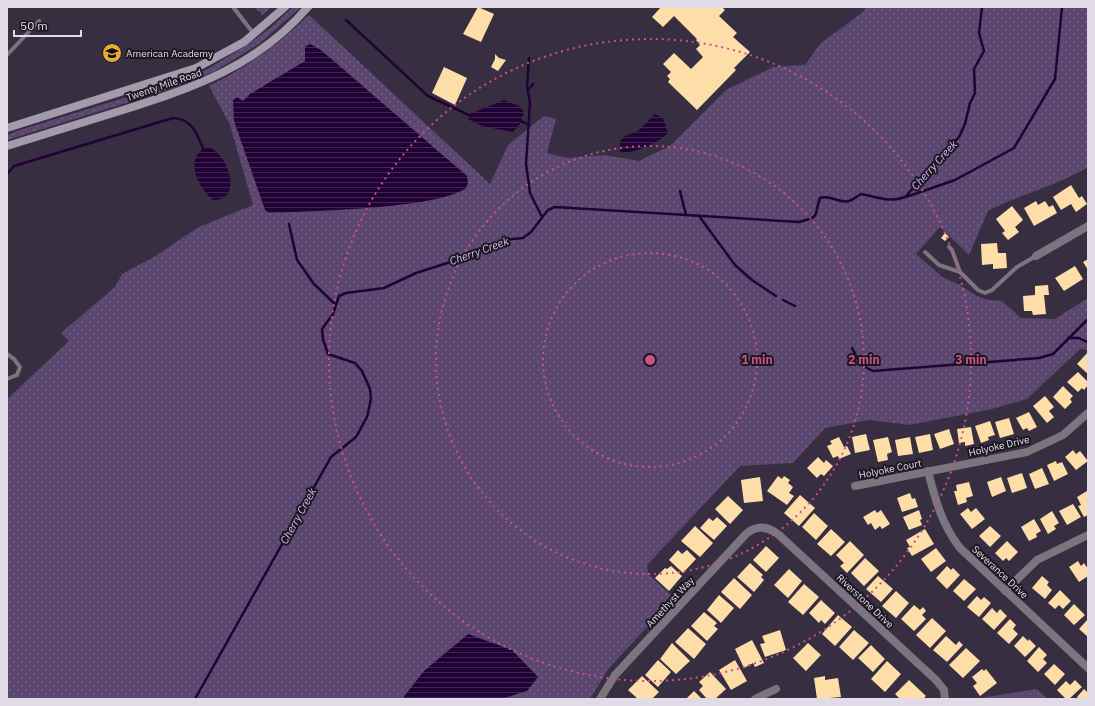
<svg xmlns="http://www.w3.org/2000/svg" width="1095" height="706" font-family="'IBM Plex Sans',sans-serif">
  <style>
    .grass { fill: url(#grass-dots) }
    .water { fill: url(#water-rules) }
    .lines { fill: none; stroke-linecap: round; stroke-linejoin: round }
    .stream { stroke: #210237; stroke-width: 2.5 }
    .building { fill: #fddea8 }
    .service { stroke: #7a757f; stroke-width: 4 }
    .minor { stroke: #7a757f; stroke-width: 8 }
    .secondary { stroke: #a29bab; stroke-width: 8 }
    .ring { fill: none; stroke: #cb5285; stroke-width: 2; stroke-dasharray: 2 4 }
    .labels { text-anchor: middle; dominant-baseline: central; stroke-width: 4; stroke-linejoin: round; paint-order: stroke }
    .poi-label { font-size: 10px; fill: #e1dbe8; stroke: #1c1821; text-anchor: start }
    .street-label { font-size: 10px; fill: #e1dbe8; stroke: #1c1821 }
    .water-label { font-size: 11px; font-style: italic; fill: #dcbaff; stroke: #1c1821 }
    .centre { fill: #cb5285; stroke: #1c1821; stroke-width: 2 }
    .ring-label { font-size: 12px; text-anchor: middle; font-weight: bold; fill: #cb5285; stroke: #1c1821; stroke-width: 4; stroke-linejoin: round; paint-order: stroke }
  </style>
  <defs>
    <pattern id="grass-dots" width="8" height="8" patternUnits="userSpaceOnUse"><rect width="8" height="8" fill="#5b466f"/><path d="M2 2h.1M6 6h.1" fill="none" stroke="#726084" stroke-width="1.8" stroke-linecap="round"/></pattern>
    <pattern id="water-rules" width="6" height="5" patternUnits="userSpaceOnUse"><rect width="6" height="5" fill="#210237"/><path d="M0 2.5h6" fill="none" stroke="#412654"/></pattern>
  </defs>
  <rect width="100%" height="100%" fill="#372e41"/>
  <path class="grass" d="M 254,7 L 271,7 L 263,15 Z
    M 293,7 L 301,7 L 259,44 L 215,71 L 174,88 L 7,140 L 7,135 L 20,130 L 176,82 L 206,70 L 244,47 L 273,26 Z
    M 866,7 L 1088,7 L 1088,167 C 1057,186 1020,194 988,211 L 969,255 L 940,227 L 916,254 L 942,277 L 960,285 L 977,296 L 988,300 L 1002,301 L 1021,318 L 1055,319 L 1088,298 L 1088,350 L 1080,349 L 1027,399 L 992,409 L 910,425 L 869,420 L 825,428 L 793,463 L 740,466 L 647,565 L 648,574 L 674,598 L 609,668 L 590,699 L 7,699 L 7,399 L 69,341 L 61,333 L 115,287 L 122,274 L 154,257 L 197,228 L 253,205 L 230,125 L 209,86 C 247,67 279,44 309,15 L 490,184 L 508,145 L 544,116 L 556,119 L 547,153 L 567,158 L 605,155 L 639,161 L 670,146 L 726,90 L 773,67 L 805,65 L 821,43 L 863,12 Z
    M 1037,689 L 1048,699 L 974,699 Z"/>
  <path class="water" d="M 310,44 L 321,50 L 467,176 L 468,182 L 466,188 C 437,209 309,211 269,213 L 265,210 L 234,121 L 233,100 L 237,97 L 243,101 L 250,94 L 305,61 L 305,47 Z
    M 504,100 L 519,106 L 524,112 L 520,124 L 513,132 L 482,126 L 468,119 L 470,114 Z
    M 655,114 L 663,118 L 668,133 C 660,142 632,155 620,152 L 620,141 L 625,136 L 638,131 Z
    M 207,147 C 227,150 245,201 213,200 C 198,188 183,158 207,147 Z
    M 468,634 L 512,650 L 538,677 L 527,691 L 501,699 L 402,699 L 424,671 Z"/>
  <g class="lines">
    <path class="stream" d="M 346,20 L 428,96 L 471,116
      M 529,58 L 527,87 L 530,103 L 526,164 L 530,193 L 542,217
      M 528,90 L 533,84
      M 520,121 L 528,124
      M 7,174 L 14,166 L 173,118 C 192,118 198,136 204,151
      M 680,191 L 686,215
      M 906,197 L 955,180 L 1014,148 L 1055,79 L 1062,7
      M 699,216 L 735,265 L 752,280 L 776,296
      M 289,224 L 297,260 L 314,284 L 336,305
      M 783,300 L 795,306
      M 1068,338 L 1079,338 L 1087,342
      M 852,348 L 861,365 L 873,371 L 1039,358 L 1053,354 L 1088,319
      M 195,699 L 331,457 L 356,437 L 367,417 L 371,399 L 370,389 L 362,371 L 355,363 L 328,354 L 323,339 L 322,329 L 333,314 L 339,296 L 346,293 L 384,288 L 416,273 L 466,257 L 504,240 L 523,238 L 531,232 L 548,210 L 555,207 L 799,222 C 822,216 813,217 820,198 C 830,194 839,204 849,201 C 853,200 857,196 861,194 C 876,197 891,203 905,197 L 959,137 L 965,124 L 970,103 L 975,93 L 974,69 L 984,51 L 979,33 L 982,7"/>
  </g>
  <path class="building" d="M 478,7 L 494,14 L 481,42 L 463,34 Z
    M 661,7 L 722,7 L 725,10 L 719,16 L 737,33 L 733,37 L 750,52 L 734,68 L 736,70 L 697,110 L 668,82 L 670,79 L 667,76 L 671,72 L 663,64 L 674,53 L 691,69 L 703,57 L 696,49 L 700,45 L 696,40 L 697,39 L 674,16 L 663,27 L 652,17 Z
    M 495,54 L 499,58 L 506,60 L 498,71 L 491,67 L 495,59 Z
    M 444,67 L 467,78 L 455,105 L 432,93 Z
    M 1071,185 L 1079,198 L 1082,196 L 1087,204 L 1076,212 L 1071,204 L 1061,210 L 1053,197 Z
    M 1036,201 L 1038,205 L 1045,201 L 1049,207 L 1053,205 L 1057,213 L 1034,226 L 1024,208 Z
    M 1012,206 L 1023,220 L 1015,227 L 1019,232 L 1008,240 L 1002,233 L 1005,231 L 996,219 Z
    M 945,233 L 949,237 L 945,241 L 941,238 Z
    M 997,243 L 998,253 L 1006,253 L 1007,268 L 993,269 L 993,264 L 982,265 L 981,244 Z
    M 1088,259 L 1088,270 L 1083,262 Z
    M 1075,266 L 1083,279 L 1064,291 L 1055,278 Z
    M 1048,285 L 1049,295 L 1044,295 L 1046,314 L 1033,315 L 1032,311 L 1024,311 L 1023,296 L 1035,295 L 1035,286 Z
    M 1088,352 L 1088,374 L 1077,364 Z
    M 1078,372 L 1088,382 L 1088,385 L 1084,390 L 1082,388 L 1078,392 L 1067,382 Z
    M 1063,386 L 1073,396 L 1070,399 L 1072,402 L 1065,409 L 1053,397 Z
    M 1045,396 L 1054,407 L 1049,411 L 1054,417 L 1047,423 L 1033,406 Z
    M 1029,412 L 1037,427 L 1029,431 L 1027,428 L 1023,430 L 1016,418 Z
    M 1009,418 L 1014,434 L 1000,438 L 995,422 Z
    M 990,421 L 995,435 L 988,437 L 989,440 L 981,443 L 975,426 Z
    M 971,427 L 974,444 L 965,446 L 965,442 L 959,443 L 957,429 Z
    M 949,429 L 954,444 L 940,449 L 934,434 Z
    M 866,434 L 870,450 L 855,453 L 852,437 Z
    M 930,434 L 933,450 L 919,453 L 915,437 Z
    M 839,437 L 844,447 L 847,446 L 851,454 L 839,459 L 838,456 L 833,458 L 827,446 L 832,444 L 830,441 Z
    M 888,437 L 892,452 L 887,454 L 888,460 L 878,462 L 873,440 Z
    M 910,437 L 913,454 L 898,456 L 895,440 Z
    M 1073,450 L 1076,454 L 1080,451 L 1088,461 L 1076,470 L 1065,457 Z
    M 818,457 L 824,463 L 826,460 L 833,466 L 824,476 L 821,474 L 817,478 L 807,468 Z
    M 1056,461 L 1057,464 L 1062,462 L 1068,474 L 1054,481 L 1047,465 Z
    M 1042,468 L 1049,484 L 1035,489 L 1029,474 Z
    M 1022,473 L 1027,488 L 1012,493 L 1007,478 Z
    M 778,476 L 782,479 L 784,476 L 790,480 L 788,483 L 793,487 L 789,493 L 794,496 L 787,505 L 767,491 Z
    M 760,477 L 763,501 L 744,503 L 741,480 Z
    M 1001,477 L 1006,491 L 992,497 L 987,482 Z
    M 969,482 L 973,496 L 966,498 L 967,502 L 958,505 L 954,491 L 957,491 L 956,485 Z
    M 1087,491 L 1088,515 L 1084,517 L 1078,506 L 1081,505 L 1077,497 Z
    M 910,493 L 912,499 L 915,498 L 918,507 L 902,512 L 897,498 Z
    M 800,495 L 815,508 L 799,526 L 784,513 Z
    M 728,496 L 743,510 L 730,524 L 715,509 Z
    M 1073,504 L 1081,517 L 1067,525 L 1059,511 Z
    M 968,508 L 971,512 L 976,508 L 985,519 L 972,529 L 960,514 Z
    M 875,510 L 877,513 L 881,510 L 890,524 L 882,529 L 880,526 L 875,530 L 871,523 L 868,525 L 863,517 Z
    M 919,510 L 922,519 L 920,520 L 922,525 L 909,530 L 903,517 Z
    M 1052,511 L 1059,523 L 1054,526 L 1056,529 L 1048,534 L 1040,519 Z
    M 814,513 L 828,526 L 816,540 L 802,527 Z
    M 717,517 L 727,526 L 714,540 L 700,528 L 709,518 L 713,521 Z
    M 1034,519 L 1041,531 L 1036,534 L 1037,537 L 1029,541 L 1021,527 Z
    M 695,526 L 713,543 L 700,557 L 681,541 Z
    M 990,526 L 1001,536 L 990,547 L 979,536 Z
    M 831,529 L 845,542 L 831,556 L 817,544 Z
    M 925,529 L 934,544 L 912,556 L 907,548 L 910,547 L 906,540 Z
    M 850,541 L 864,555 L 847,573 L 840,566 L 844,563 L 836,555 Z
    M 1007,541 L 1018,552 L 1009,561 L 1006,558 L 1003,561 L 995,553 Z
    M 766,546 L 779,558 L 766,572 L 753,560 Z
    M 936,548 L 946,561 L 931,572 L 921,559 Z
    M 678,550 L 682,554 L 687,550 L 696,559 L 683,573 L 669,560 Z
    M 865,558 L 879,571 L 864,586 L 851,573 Z
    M 1078,561 L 1081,566 L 1084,563 L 1088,569 L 1088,576 L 1079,582 L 1069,567 Z
    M 750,563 L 763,575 L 761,577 L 764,580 L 754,592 L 737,577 Z
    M 671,566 L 682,576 L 669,591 L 655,578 L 665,568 L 667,569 Z
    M 947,566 L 951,570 L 953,568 L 960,575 L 947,589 L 936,578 Z
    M 789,569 L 802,581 L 788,598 L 774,585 Z
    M 878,576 L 893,589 L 881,602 L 866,589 Z
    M 1042,576 L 1049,582 L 1047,585 L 1052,590 L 1045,599 L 1032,588 Z
    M 734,578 L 752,595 L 740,609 L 721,592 Z
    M 964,579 L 976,589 L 964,601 L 953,591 Z
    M 804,584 L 819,597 L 803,615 L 788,602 Z
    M 1060,590 L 1071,601 L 1063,609 L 1059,605 L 1055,609 L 1048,603 Z
    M 896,591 L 909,603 L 896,618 L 882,606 Z
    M 719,595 L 734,608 L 721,623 L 707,610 Z
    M 977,596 L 981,600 L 984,597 L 991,603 L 979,617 L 967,607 Z
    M 821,600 L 835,613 L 825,624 L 821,620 L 819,623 L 809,613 Z
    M 1074,604 L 1085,615 L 1074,625 L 1064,615 Z
    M 914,605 L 920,610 L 923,607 L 926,611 L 922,615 L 926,619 L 914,631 L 901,619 Z
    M 992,608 L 997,613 L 1000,609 L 1007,616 L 994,630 L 982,619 Z
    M 704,612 L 717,623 L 714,626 L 718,629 L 707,641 L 691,626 Z
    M 838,615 L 852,627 L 835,646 L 822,634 Z
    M 932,618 L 946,631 L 930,648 L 916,635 Z
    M 1010,619 L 1016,625 L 1013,629 L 1018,634 L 1009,644 L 997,633 Z
    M 1088,619 L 1088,637 L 1079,629 Z
    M 688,628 L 706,644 L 694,659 L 675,642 Z
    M 780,630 L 786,650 L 765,657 L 760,644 L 765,643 L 762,636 Z
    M 854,630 L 869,643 L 853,660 L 839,647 Z
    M 946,636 L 956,645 L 959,641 L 963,645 L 947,662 L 933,650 Z
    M 1023,636 L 1028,641 L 1029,639 L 1036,646 L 1025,657 L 1014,646 Z
    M 752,640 L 764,663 L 755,667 L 753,663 L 744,668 L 735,649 Z
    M 672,643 L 690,661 L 676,674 L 660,659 Z
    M 808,643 L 821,655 L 806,671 L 793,658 Z
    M 871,645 L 885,659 L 873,672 L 858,658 Z
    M 1039,647 L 1047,655 L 1043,659 L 1047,663 L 1038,672 L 1027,661 Z
    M 966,648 L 980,661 L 963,678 L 949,665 Z
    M 658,660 L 671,672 L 658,687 L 645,675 Z
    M 735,660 L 747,681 L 731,690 L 719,670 Z
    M 887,661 L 901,674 L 885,692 L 871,679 Z
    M 1054,664 L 1065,674 L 1055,685 L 1044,674 Z
    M 982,669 L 984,671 L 986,669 L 997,683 L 980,696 L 973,686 L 977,683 L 972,677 Z
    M 710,672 L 726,689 L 715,699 L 707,699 L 699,690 L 703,686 L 699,682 Z
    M 642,676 L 659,692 L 652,699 L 638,699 L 628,690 Z
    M 825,676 L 825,680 L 838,678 L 841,697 L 817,699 L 814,678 Z
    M 909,680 L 926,696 L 923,699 L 900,699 L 895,694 Z
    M 1075,680 L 1082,687 L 1069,699 L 1066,699 L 1057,690 L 1066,681 L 1070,685 Z
    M 1084,689 L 1088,693 L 1088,699 L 1079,699 L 1077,697 Z
    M 694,691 L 702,699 L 686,699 Z"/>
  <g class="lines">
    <path class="service" d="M 233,7 L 254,34
      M 7,55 L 39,21
      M 949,247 L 952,250 L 960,272
      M 925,252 L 939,265 L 960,272 L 978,290 L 985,293 L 992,290 L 1017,267 L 1036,256
      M 7,354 L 14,359 L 20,367 L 17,375 L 7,379"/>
    <path class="minor" d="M 1036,256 L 1088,226
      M 928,471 C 935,499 942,525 960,548 L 1088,668
      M 855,486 L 1027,452 L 1063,435 L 1088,413
      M 1005,591 L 1037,560 L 1088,535
      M 600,699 L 615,675 L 746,534 C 757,525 768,526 779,535 L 936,680 L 944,690 L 945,699
      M 755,699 L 776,689"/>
    <path class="secondary" d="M 7,128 L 196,68 L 244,42 L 285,7
      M 7,146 C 46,134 84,122 123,110 C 195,87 257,66 308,7"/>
  </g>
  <g class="ring">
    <circle cx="650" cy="360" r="107"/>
    <circle cx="650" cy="360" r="214"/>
    <circle cx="650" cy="360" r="321"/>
  </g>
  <defs>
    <g id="school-disc" transform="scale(1)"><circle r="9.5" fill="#e6ac36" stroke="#1c1821"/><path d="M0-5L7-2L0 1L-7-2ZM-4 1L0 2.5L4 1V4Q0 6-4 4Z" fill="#111"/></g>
  </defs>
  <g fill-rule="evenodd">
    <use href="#school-disc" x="112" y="53"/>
  </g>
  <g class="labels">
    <g class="poi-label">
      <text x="126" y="53">American Academy</text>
    </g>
    <g class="street-label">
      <text transform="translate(164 85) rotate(-19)">Twenty Mile Road</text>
      <text transform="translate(999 446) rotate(-13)">Holyoke Drive</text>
      <text transform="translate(890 469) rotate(-11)">Holyoke Court</text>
      <text transform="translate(1000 572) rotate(43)">Severance Drive</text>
      <text transform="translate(865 601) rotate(43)">Riverstone Drive</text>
      <text transform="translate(670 602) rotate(-47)">Amethyst Way</text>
    </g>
    <g class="water-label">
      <text transform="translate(934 165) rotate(-48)">Cherry Creek</text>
      <text transform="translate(479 251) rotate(-20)">Cherry Creek</text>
      <text transform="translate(298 516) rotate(-61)">Cherry Creek</text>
    </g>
  </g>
  <circle cx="650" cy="360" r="6" class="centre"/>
  <g class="ring-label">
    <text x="757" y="364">1 min</text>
    <text x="864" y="364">2 min</text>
    <text x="971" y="364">3 min</text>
  </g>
  <rect width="1095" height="706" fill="none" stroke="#e1dbe8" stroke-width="16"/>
  <path d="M14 30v6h67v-6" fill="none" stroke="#e1dbe8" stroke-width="2"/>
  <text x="20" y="30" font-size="12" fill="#e1dbe8" stroke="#1c1821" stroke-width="3" paint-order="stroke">50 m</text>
</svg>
